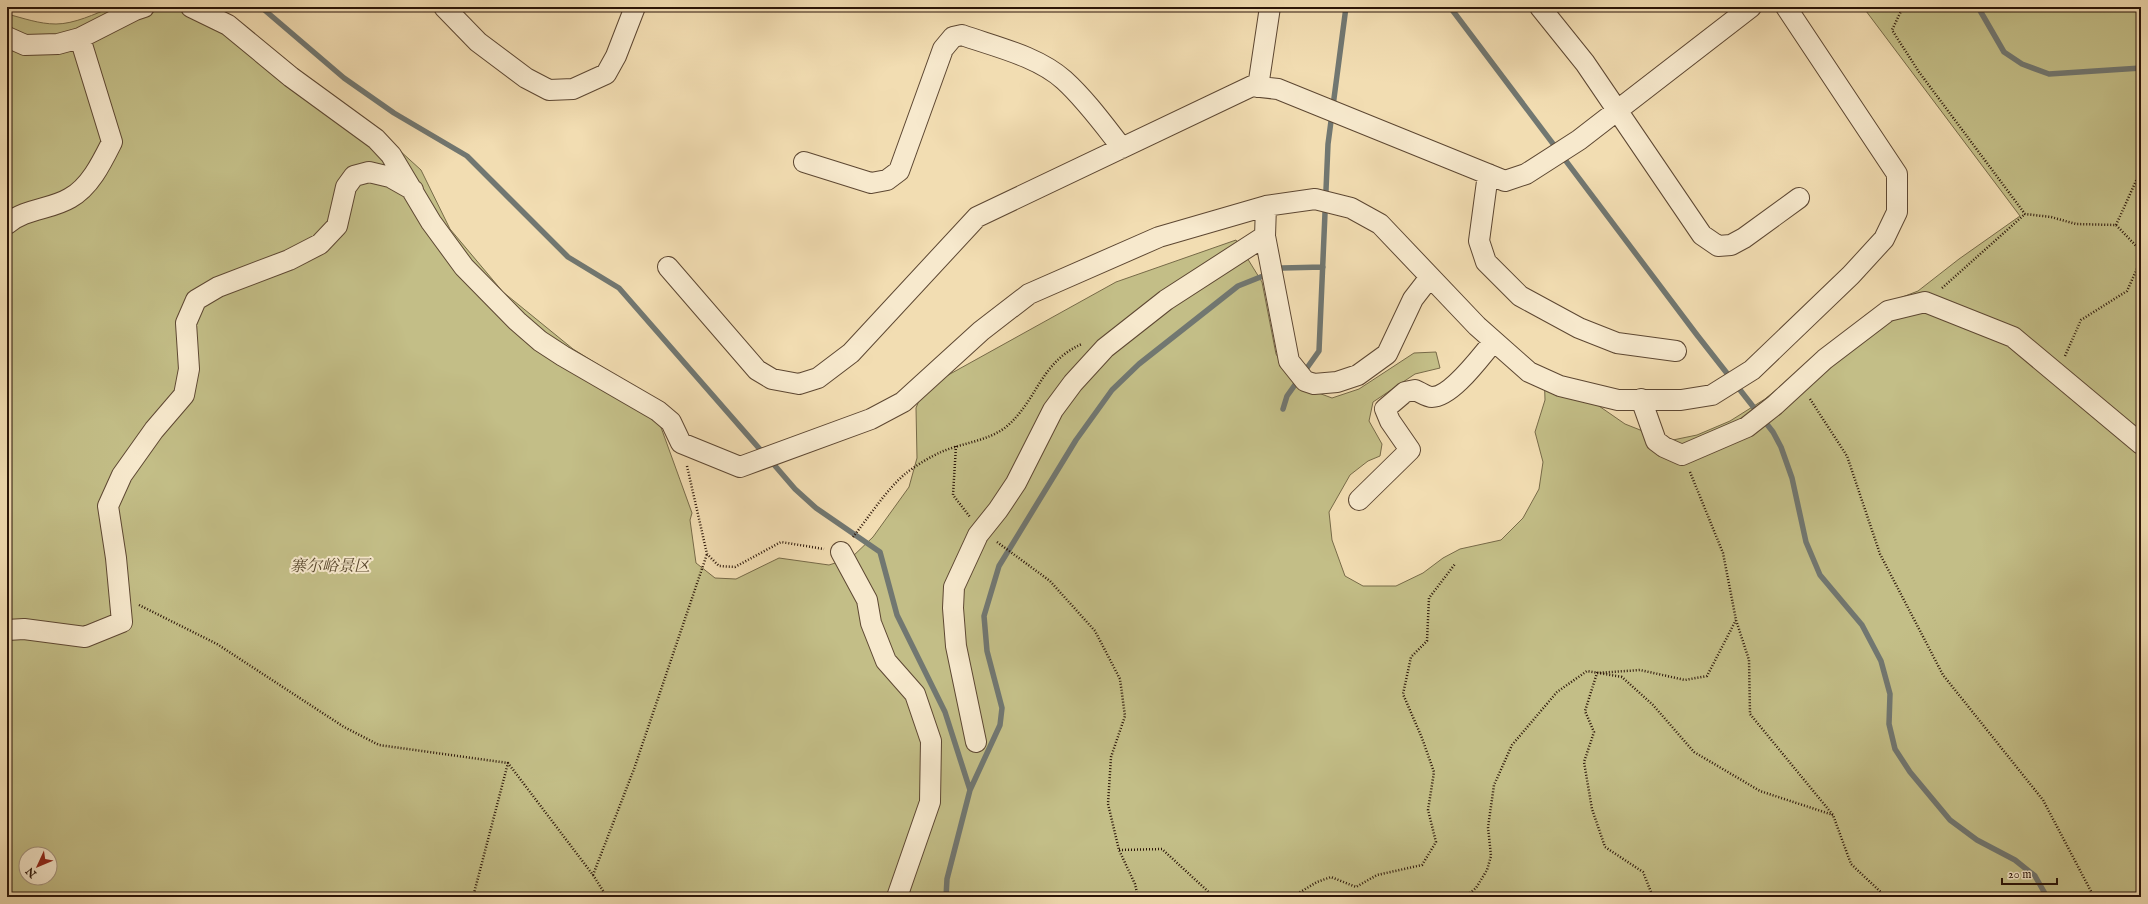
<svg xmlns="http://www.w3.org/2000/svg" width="2148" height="904" font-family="'IM FELL English','Noto Serif SC',serif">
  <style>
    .green { fill: #c3be87; stroke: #776a48; fill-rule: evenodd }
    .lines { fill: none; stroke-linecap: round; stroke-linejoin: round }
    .stream { stroke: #717771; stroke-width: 5.5 }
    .minor-casing { stroke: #5d4732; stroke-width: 22 }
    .path { stroke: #2b1508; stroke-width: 2.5; stroke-dasharray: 1 2; stroke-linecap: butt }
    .minor { stroke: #f7e9cd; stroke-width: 20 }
    .labels { text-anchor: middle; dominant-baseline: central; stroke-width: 4; stroke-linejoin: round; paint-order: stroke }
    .park-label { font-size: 16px; font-style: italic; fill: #59482e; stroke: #f7e9cd }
  </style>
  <rect width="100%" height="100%" fill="#f2ddb2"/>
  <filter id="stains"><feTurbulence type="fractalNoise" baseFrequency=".005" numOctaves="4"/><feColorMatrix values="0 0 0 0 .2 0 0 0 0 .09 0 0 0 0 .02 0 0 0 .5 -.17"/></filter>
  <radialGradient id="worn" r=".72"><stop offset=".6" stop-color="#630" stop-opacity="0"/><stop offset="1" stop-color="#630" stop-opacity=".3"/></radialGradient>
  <path class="green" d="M 112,7 L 204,7 L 376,129 L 421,170 L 450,229 L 503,292 L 573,349 L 650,397 L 692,513 L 690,520 L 696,563 L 715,578 L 736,579 L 779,558 L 829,565 L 851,558 L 873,537 L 909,487 L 917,458 L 916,408 L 922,393 L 941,379 L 1116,282 L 1236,240 L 1262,282 L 1276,354 L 1289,375 L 1305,388 L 1332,398 L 1359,389 L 1414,353 L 1436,352 L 1440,368 L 1415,374 L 1373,402 L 1369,421 L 1382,444 L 1380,456 L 1368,461 L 1350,475 L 1329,512 L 1332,540 L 1345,576 L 1363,586 L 1396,586 L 1423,573 L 1443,558 L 1460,549 L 1501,540 L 1523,518 L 1539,489 L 1543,462 L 1535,432 L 1545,400 L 1544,368 L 1625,424 L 1668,441 L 1697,435 L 1730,421 L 1765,399 L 1867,314 L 1887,303 L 1918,291 L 1959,259 L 2020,216 L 1863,7 L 2141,7 L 2141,897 L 7,897 L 7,14 C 23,18 39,24 56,24 C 74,24 95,14 112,7 ZM 26,854 L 50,854 L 50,878 L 26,878 Z"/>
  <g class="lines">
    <path class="stream" d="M 261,7 L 344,78 L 394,113 L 467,156 L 568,257 L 619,288 L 764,454
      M 1450,7 L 1697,335 L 1773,432 L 1781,447 L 1792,478 L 1806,542 L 1820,575 L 1862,625 L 1881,661 L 1890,694 L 1889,724 L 1895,749 L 1910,772 L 1950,820 L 1977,840 L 2015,860 L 2035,876 L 2047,897
      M 1978,7 L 2004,52 L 2022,64 L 2049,74 L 2141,68
      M 1276,270 L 1282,268 L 1323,267
      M 1283,409 L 1287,396 L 1319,351 L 1328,144 L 1346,7
      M 770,460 L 795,489 L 816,508 L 880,552 L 897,615 L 945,712 L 970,790 L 947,879 L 946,897
      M 970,790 L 1000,725 L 1002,708 L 987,651 L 984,616 L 999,566 L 1076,440 L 1112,390 L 1139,364 L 1238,286 L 1268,274"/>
    <g class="minor-casing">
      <path id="minor" d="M 191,7 L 228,25 L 291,77 L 376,139 L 391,155 L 431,222 L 464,267 L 517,321 L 540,341 L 563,356 L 658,411 L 671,422 L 681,443 L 740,467 L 871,419 L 903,402 L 981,331 L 1029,294 L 1159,237 L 1266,206 L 1315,199 L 1351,208 L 1380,224 L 1477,326 L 1529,372 L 1560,386 L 1618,400 L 1681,400 L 1712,395 L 1752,370 L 1851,275 L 1884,239 L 1897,212 L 1897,174 L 1786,7
        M 444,7 L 478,42 L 526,78 L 549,90 L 573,89 L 606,74 L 616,56 L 635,7
        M 1540,7 L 1585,63 L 1702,235 L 1718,246 L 1731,245 L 1744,238 L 1799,198
        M 7,37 L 25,45 L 58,44 L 80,38 L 135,10 L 144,7
        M 1258,87 L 1270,7
        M 804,162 L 871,183 L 887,180 L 899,171 L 943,49 L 953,37 L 962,35 C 996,47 1037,56 1064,80 C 1086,100 1104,125 1122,148
        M 1488,174 L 1479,241 L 1486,262 L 1520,296 L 1579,328 L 1617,343 L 1676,351
        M 7,224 C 26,208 50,210 70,198 C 90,187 102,162 112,142 L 80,38
        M 1265,236 L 1289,361 L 1305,381 L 1314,384 L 1337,382 L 1358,375 L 1387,354 L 1413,299 L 1430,277
        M 668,267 L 757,370 L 772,379 L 799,384 L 818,378 L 851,353 L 977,217 L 1252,86 L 1278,89 L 1505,181 L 1526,174 L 1579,140 L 1751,7
        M 1641,399 L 1656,441 L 1664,447 L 1682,455 L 1747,427 L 1775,405 L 1825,359 L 1888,311 L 1925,302 L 2013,337 L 2141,444
        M 1359,500 L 1410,450 L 1390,421 L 1385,409 L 1405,392 L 1415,390 C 1420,392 1427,397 1432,397 C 1452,397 1481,356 1494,341
        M 841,552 L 867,600 L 871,623 L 886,661 L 915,694 L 931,741 L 930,802 L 897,897
        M 7,630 L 24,629 L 85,637 L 122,622 L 116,558 L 108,506 L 122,475 L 154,430 L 184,395 L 189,369 L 186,323 L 196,300 L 218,287 L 289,260 L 320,244 L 337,226 L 346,187 L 354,176 L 369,172 L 390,177 L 413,190
        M 976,742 L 956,646 L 953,608 L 954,587 L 978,535 L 998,510 L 1016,483 L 1053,410 L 1073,383 L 1105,348 L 1166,300 L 1265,236 L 1266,206"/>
    </g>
    <path class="path" d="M 1903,7 L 1892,30 L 1919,72 L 2025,214 L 2051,217 L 2076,224 L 2116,225 L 2141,251
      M 2116,225 L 2141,170
      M 1942,288 L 2025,214
      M 2065,356 L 2081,320 L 2127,291 L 2141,260
      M 1810,399 L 1847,456 L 1880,554 L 1943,675 L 2043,800 L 2094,897
      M 956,446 L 953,495 L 970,517
      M 687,466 L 707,554 L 719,566 L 735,567 L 781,542 L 824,549
      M 1690,472 L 1723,553 L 1736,620 L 1749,660 L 1750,714 L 1833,815 L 1851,864 L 1886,897
      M 853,537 C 868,518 887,489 905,474 C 915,466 930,457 941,452 C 962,443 988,441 1006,427 C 1038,400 1040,362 1082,344
      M 997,542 L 1050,581 L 1095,631 L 1120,679 L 1125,716 L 1111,757 L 1108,804 L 1119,850 L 1135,884 L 1138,897
      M 139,605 L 217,644 L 344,727 L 379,745 L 508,763
      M 1119,850 L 1162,849 L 1214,897
      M 593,875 L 607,897
      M 1651,892 L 1643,872 L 1605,847 L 1592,809 L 1584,762 L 1594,732 L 1585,711 L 1597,673 L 1640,670 L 1685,680 L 1707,676 L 1736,620
      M 473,897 L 508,763 L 593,875 L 634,769 L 707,554
      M 1292,897 L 1317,882 L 1331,877 L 1356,887 L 1377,875 L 1422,865 L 1436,842 L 1428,810 L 1434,772 L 1422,738 L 1403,694 L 1411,657 L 1427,641 L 1429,598 L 1455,564
      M 1465,897 L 1476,888 L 1487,870 L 1491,856 L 1488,827 L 1494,785 L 1512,745 L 1557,692 L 1587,671 L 1622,677 L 1653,705 L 1694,752 L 1760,791 L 1833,815"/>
    <use href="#minor" class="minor"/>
  </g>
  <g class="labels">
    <g class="park-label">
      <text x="330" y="567">寨尔峪景区</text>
    </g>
  </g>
  <rect width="2148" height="904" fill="none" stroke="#f2ddb2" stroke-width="24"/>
  <rect x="8" y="8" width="2132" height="888" fill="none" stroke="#2b1508" stroke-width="2"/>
  <rect x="12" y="12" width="2124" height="880" fill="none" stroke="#2b1508"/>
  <g transform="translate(38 866) rotate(226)"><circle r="19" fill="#f7e9cd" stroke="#a5947e"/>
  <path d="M0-3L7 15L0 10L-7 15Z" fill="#8f2418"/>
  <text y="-6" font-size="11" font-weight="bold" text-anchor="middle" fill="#2b1508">N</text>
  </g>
  <path d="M2002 878v6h55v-6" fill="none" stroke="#2b1508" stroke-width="2"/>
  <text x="2008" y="878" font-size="12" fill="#2b1508" stroke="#f7e9cd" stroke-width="3" paint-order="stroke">20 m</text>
  <rect width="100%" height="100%" filter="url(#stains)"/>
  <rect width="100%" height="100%" fill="url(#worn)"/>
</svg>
